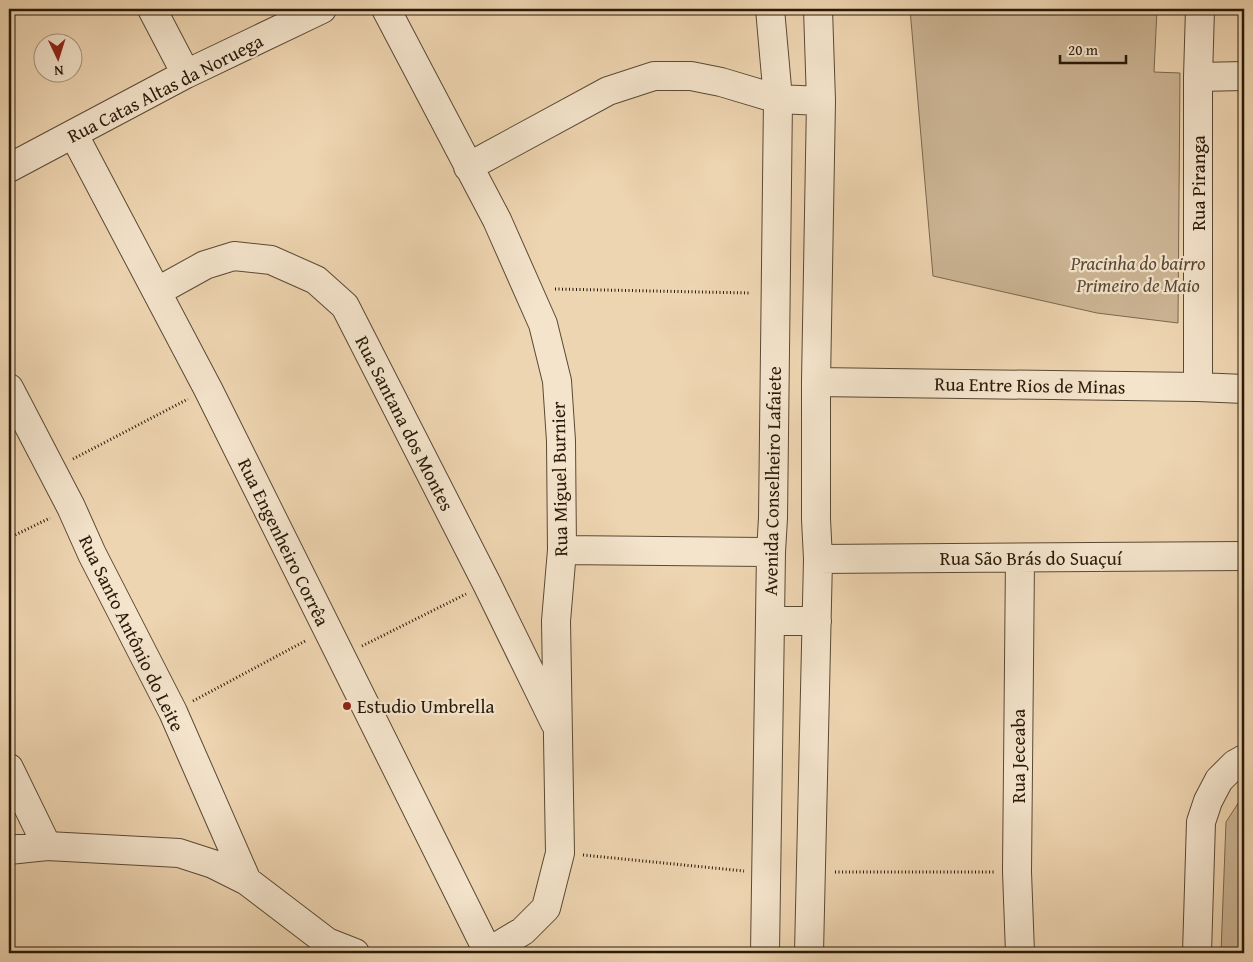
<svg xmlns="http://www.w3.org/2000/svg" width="1253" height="962" font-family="'Gentium Book Plus',serif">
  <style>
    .green { fill: #ccb595; stroke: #7a6850 }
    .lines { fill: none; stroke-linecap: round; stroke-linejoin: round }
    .minor-casing { stroke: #5a4934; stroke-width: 30 }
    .path { stroke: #281a0a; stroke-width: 3; stroke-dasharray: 1 2.5; stroke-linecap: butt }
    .minor { stroke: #f4e4cc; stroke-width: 28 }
    .poi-dot { fill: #8f2418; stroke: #f4e4cc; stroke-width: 2 }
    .labels { text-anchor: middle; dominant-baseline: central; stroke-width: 4.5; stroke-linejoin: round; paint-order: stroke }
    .street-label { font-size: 19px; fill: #281a0a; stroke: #f4e4cc }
    .park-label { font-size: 19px; font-style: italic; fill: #594834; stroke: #f4e4cc }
    .poi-label { font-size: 19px; fill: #281a0a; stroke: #f4e4cc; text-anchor: start }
  </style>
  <rect width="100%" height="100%" fill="#eed5b1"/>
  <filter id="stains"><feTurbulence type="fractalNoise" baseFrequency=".004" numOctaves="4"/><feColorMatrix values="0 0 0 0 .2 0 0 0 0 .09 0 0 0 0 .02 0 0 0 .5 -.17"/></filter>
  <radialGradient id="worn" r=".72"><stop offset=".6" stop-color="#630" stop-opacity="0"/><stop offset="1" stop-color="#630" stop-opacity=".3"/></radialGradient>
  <path class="green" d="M 910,9 L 1157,9 L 1154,72 L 1180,73 L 1178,323 L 1097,313 L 933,276 Z
    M 1244,794 L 1244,953 L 1221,953 L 1226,822 Z"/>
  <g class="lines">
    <g class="minor-casing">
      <path id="minor" d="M 152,9 L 186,74
        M 386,9 L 497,220 L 543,324 L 557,381 L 561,441 L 562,550 L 556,621 L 560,853 L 546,908 L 523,931 L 488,952 L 482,953
        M 1198,77 L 1244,76
        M 74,135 L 208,389 L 488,952
        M 468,167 L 608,91 L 654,76 L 691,76 L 721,82 L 778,99 L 821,101
        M 9,168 L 186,74 L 322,9
        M 158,291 L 205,265 L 234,256 L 271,260 L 316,280 L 345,306 L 487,584 L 555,723
        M 816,382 L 1198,387 L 1244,389
        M 1198,387 L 1198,77 L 1200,9
        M 9,388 L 71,507 L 92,554 L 173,712 L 247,881
        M 562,550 L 771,552
        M 818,559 L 1244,556
        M 1020,559 L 1017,872 L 1020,953
        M 771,621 L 817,621
        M 9,768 L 47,846
        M 9,850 L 47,846 L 179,853 L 213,864 L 247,881 L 327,942 L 355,953
        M 765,953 L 771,552 L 773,518 L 778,99 L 770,9
        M 809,953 L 818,559 L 816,519 L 816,382 L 821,101 L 818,9
        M 1197,953 L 1201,822 L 1208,801 L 1219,780 L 1235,764 L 1244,759"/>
    </g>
    <path class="path" d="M 555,289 L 751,293
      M 73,459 L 188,399
      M 9,538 L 50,518
      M 362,646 L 466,594
      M 193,701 L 307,640
      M 583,855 L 744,871
      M 835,872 L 994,872"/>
    <use href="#minor" class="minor"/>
  </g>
  <circle class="poi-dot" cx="347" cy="706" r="5"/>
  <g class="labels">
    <g class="street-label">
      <text transform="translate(165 88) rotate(-27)">Rua Catas Altas da Noruega</text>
      <text transform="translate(1198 183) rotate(-90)">Rua Piranga</text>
      <text transform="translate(1030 385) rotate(1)">Rua Entre Rios de Minas</text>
      <text transform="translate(405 423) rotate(63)">Rua Santana dos Montes</text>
      <text transform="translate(559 479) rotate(-91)">Rua Miguel Burnier</text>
      <text transform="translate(772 481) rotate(-89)">Avenida Conselheiro Lafaiete</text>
      <text transform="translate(284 542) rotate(64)">Rua Engenheiro Corrêa</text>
      <text x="1031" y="558">Rua São Brás do Suaçuí</text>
      <text transform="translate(132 633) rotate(64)">Rua Santo Antônio do Leite</text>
      <text transform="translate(1018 756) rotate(-90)">Rua Jeceaba</text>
    </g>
    <g class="park-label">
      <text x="1138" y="263">Pracinha do bairro<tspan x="1138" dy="22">Primeiro de Maio</tspan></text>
    </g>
    <g class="poi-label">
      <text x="357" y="706">Estudio Umbrella</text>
    </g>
  </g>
  <rect width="1253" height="962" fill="none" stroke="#eed5b1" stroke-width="30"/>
  <rect x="10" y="10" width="1233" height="942" fill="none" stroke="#281a0a" stroke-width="2.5"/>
  <rect x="15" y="15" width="1223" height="932" fill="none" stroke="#281a0a"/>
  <g transform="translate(58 58) rotate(176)"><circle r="24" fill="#f4e4cc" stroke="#a2937e"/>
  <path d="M0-4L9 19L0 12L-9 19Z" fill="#8f2418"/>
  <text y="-8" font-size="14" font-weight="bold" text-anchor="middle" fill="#281a0a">N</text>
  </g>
  <path d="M1060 55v8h66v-8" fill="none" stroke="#281a0a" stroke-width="2.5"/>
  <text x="1068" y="55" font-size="15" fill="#281a0a" stroke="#f4e4cc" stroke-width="4" paint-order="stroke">20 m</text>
  <rect width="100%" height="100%" filter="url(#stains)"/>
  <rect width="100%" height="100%" fill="url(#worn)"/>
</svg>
